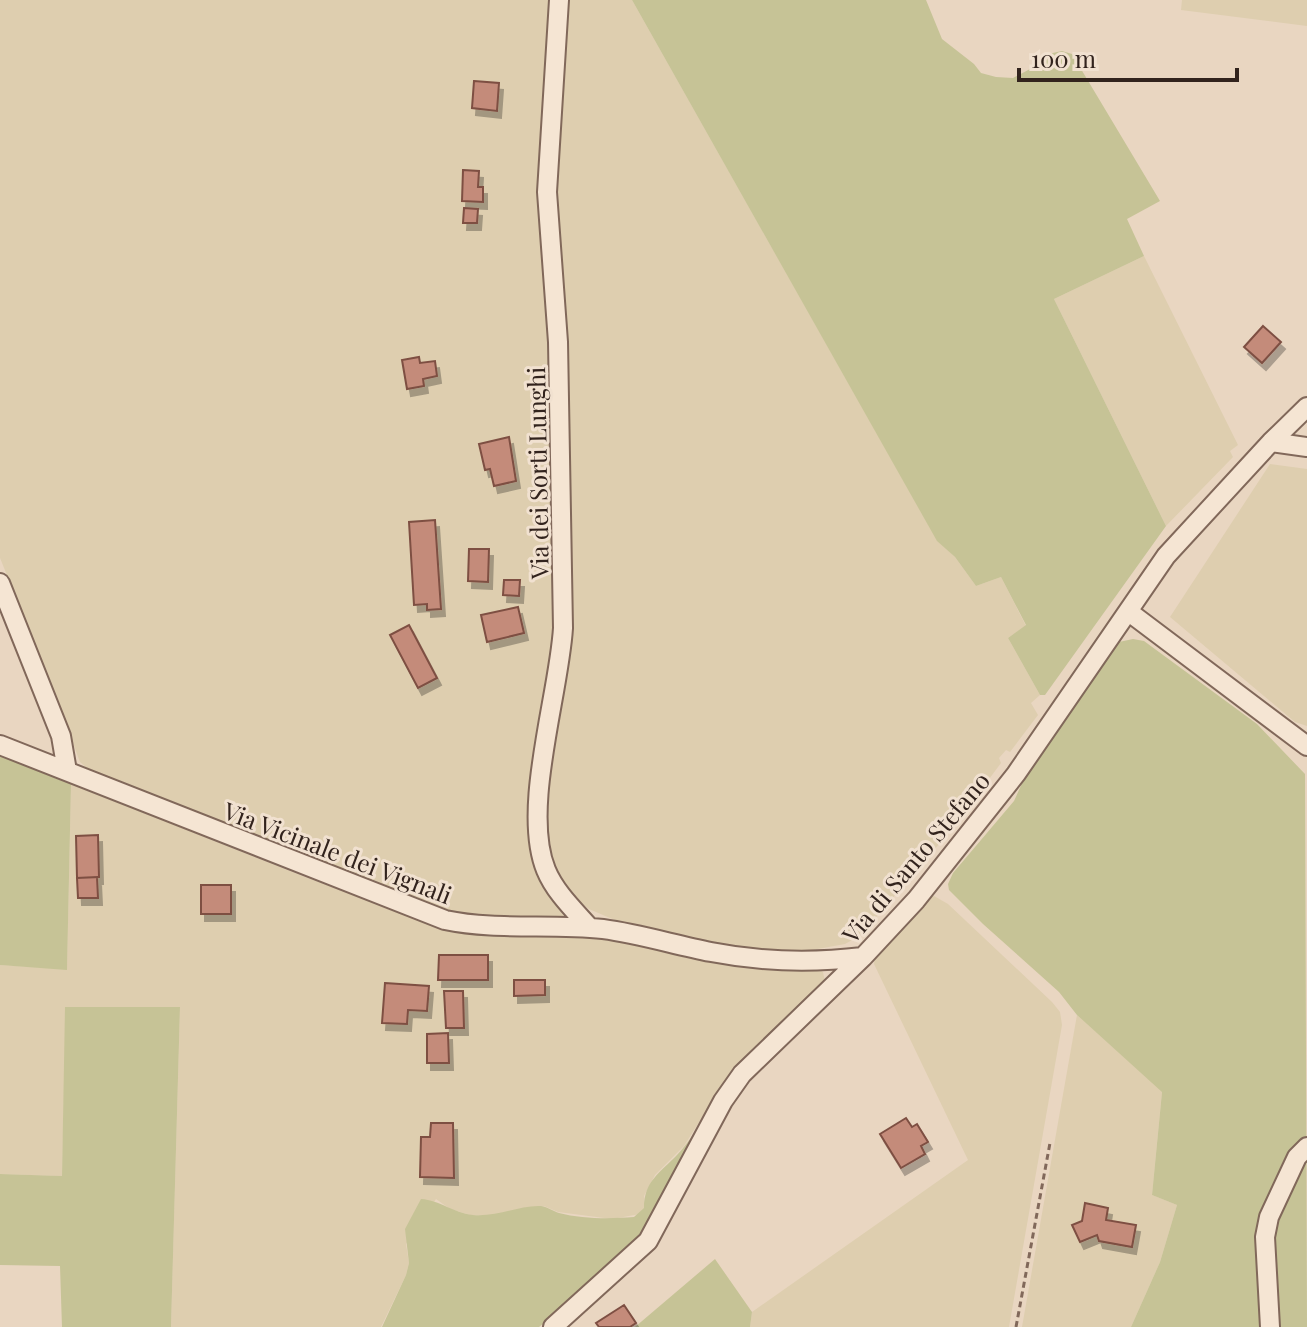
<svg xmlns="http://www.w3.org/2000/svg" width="1307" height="1327" font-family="'Playfair Display',serif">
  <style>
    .farmland { fill: #deceaf }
    .green { fill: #c6c396 }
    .building { fill: #c48b7a; stroke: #7e4f43; stroke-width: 2; filter: url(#shadow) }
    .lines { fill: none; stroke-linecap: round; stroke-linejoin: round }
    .minor-casing { stroke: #81685a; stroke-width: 22 }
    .path { stroke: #81685a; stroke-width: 3; stroke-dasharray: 6 4; stroke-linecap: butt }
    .minor { stroke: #f5e5d3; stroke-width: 18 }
    .labels { text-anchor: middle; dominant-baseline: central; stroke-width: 6; stroke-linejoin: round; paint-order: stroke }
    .street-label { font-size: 24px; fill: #32231d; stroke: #f1e1d0 }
  </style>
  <defs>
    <filter id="shadow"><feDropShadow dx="4" dy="7" stdDeviation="0" flood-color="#0004"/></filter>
  </defs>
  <rect width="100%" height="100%" fill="#e9d6c1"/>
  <path class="farmland" d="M 0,0 L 551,0 L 547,285 L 557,622 L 530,839 L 535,866 L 567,916 L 565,919 L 492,919 L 453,913 L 129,786 L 88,769 L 80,762 L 46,671 L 0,558 Z
    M 563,0 L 632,0 L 937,540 L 955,557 L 976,586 L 1001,577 L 1026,626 L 1008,638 L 1040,695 L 1031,703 L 1038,715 L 1010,752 L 1006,750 L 999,758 L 1001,763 L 951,830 L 861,935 L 845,944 L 801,952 L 755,951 L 624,924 L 589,909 L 575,898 L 550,863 L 544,806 L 561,693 L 552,186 Z
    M 1182,0 L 1307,0 L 1307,26 L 1181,10 Z
    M 1144,256 L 1238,445 L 1230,451 L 1233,457 L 1166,526 L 1054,299 Z
    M 1270,464 L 1307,469 L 1307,726 L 1295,722 L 1170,617 Z
    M 71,784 L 305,877 L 438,925 L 478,933 L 592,937 L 636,944 L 690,958 L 747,966 L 818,969 L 823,972 L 825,982 L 822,989 L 745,1058 L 725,1081 L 684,1146 L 655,1175 L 644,1196 L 645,1208 L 640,1214 L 612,1219 L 558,1212 L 544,1206 L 491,1215 L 470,1215 L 450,1209 L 436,1199 L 406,1244 L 409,1263 L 406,1275 L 381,1327 L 171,1327 L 180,1008 L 66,1007 L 62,1176 L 0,1174 L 0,965 L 67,969 Z
    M 934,896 L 948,904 L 1052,1002 L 1060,1012 L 1062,1025 L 1009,1327 L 750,1327 L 752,1312 L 968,1160 L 874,964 L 875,956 L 927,898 Z
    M 1077,1015 L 1162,1091 L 1152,1195 L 1177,1205 L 1160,1262 L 1131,1327 L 1022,1327 Z"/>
  <path class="green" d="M 632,0 L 926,0 L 942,39 L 974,64 L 981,73 L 996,77 L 1013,78 L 1030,69 L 1048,54 L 1062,51 L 1072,54 L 1160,201 L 1127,219 L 1144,256 L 1054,299 L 1166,526 L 1045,695 L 1040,695 L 1008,638 L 1026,625 L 1001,577 L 976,586 L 955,557 L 937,541 Z
    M 1133,639 L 1144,641 L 1257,724 L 1305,774 L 1307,1327 L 1131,1327 L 1160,1262 L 1177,1205 L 1152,1195 L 1162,1092 L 1077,1015 L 1059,992 L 983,924 L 949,890 L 948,884 L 953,873 L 1014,801 L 1024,779 L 1119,642 Z
    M 0,756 L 71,784 L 67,970 L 0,965 Z
    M 65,1007 L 180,1007 L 171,1327 L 62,1327 L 60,1266 L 0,1265 L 0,1174 L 62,1176 Z
    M 707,1113 L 643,1236 L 588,1287 L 539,1327 L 382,1327 L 406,1275 L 409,1263 L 405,1229 L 421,1199 C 440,1200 453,1213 473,1215 C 498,1217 520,1205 541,1206 C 548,1207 553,1211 559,1213 C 582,1219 610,1219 634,1217 L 644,1208 C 644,1181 660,1173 677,1155 C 689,1143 697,1127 707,1113 Z
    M 715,1259 L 752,1312 L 750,1327 L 635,1327 Z"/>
  <path class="building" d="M 474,81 L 499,83 L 497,111 L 472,108 Z
    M 463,170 L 479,171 L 478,187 L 483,187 L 483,202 L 462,201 Z
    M 464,208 L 478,209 L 477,223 L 463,223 Z
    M 1263,326 L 1281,342 L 1262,363 L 1244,347 Z
    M 419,357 L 420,363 L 435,361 L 437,376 L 423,379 L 424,386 L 407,389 L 402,360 Z
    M 509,437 L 516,481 L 494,486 L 490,469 L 485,470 L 479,444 Z
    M 435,520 L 441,609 L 427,610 L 427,604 L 414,605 L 409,522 Z
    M 469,549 L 489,549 L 488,582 L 468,581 Z
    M 504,580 L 520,580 L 519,596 L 503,595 Z
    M 518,607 L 524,633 L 487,642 L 481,615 Z
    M 409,625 L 437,678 L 418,688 L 390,635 Z
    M 98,835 L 99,877 L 77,878 L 76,836 Z
    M 97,877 L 98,898 L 78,898 L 77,878 Z
    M 201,885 L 231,885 L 231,914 L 201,914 Z
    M 439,955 L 488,955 L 488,980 L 438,980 Z
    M 514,980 L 545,980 L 545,995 L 514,996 Z
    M 385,983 L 429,986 L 427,1011 L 408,1010 L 407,1024 L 382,1023 Z
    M 444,991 L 463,991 L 464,1028 L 446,1028 Z
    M 448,1033 L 449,1063 L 427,1063 L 427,1034 Z
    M 906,1118 L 912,1127 L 917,1124 L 928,1142 L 921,1146 L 925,1154 L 901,1168 L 880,1134 Z
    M 431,1123 L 453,1123 L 454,1178 L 420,1177 L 421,1137 L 430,1137 Z
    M 1085,1203 L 1108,1208 L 1106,1220 L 1136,1225 L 1132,1247 L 1099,1241 L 1097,1235 L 1080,1242 L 1072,1225 L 1082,1221 Z
    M 624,1305 L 636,1323 L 630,1327 L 599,1327 L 596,1323 Z"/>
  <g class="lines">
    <g class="minor-casing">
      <path id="minor" d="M 559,0 L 547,192 L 558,342 L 563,628 C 559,695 521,809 546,870 C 555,892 574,910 590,928
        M 1271,442 L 1307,447
        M 0,583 L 61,736 L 67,771
        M 1129,612 L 1307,746
        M 0,745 L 445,920 C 497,931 551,923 603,929 C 640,934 675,945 711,952 C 762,962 812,963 863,957
        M 553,1327 L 648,1241 L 723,1101 L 742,1074 L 863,957 L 916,900 L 1016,774 L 1166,556 L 1271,442 L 1307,407
        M 1270,1327 L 1265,1237 L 1269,1217 L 1297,1157 L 1307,1147"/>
    </g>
    <path class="path" d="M 1016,1327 L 1050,1143"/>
    <use href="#minor" class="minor"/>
  </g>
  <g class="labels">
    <g class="street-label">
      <text transform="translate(537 473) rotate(-91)">Via dei Sorti Lunghi</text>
      <text transform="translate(338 852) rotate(21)">Via Vicinale dei Vignali</text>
      <text transform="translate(915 857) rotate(-50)">Via di Santo Stefano</text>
    </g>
  </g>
  <path d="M1019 68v12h218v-12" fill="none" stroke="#32231d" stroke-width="4"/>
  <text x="1031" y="68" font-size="24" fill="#32231d" stroke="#f1e1d0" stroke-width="6" paint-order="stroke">100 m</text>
</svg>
